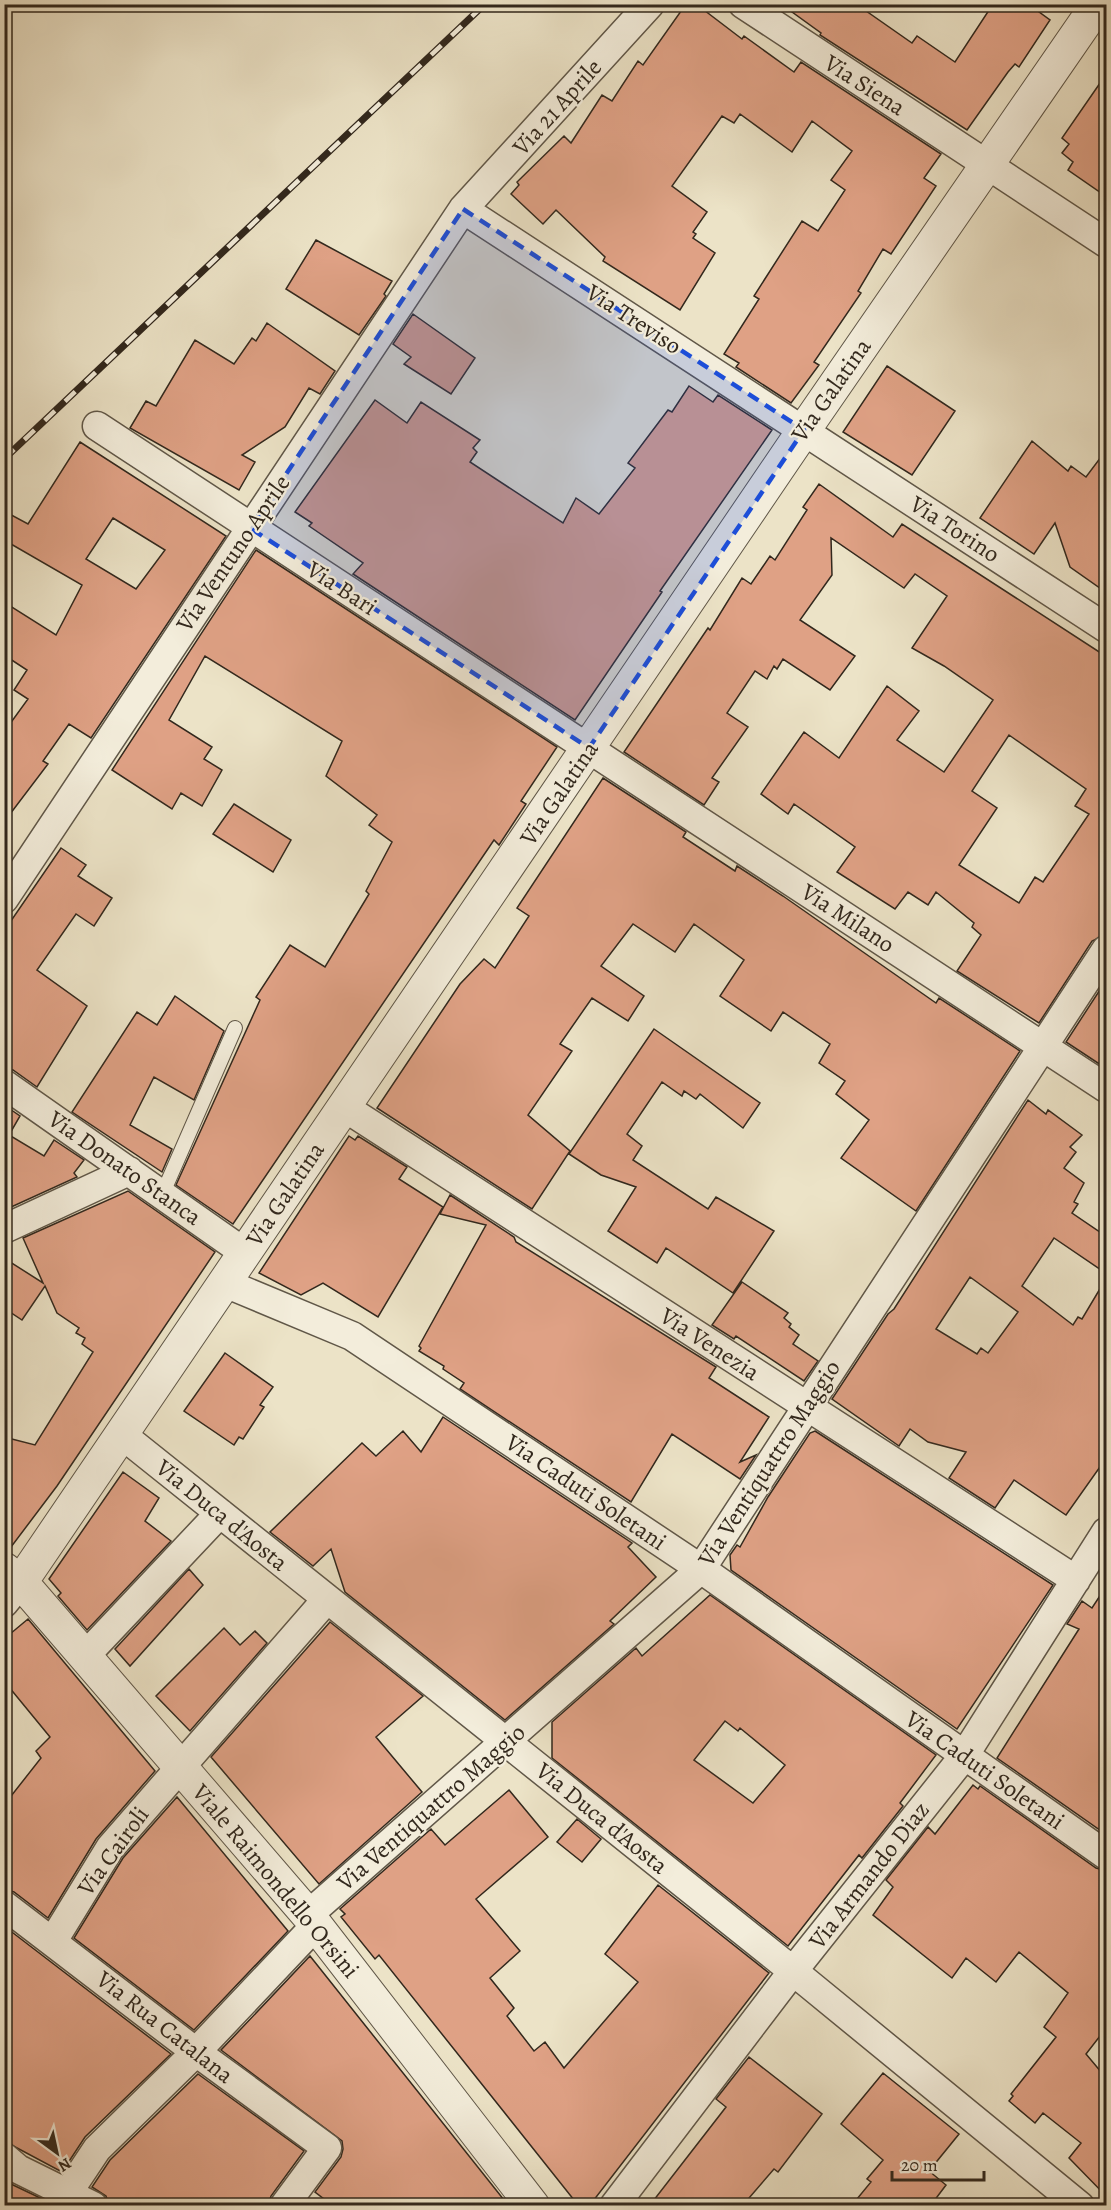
<svg xmlns="http://www.w3.org/2000/svg" width="1111" height="2210" font-family="Alegreya,serif">
  <style>
    .building { fill: #dfa185; stroke: #32281d; stroke-width: 1.5; fill-rule: evenodd }
    .lines { fill: none; stroke-linecap: round; stroke-linejoin: round }
    .service-casing { stroke: #605748; stroke-width: 16 }
    .minor-casing { stroke: #605748; stroke-width: 31 }
    .tertiary-casing { stroke: #605748; stroke-width: 35 }
    .service { stroke: #f3eddb; stroke-width: 14 }
    .minor { stroke: #f3eddb; stroke-width: 28 }
    .tertiary { stroke: #f3eddb; stroke-width: 33 }
    .rail-casing { stroke: #32281d; stroke-width: 7 }
    .rail { stroke: #f3eddb; stroke-width: 4.5; stroke-dasharray: 14; stroke-linecap: butt }
    .marked { fill: #1d4ed8; fill-opacity: 0.2; stroke: #1d4ed8; stroke-width: 4.5; stroke-dasharray: 12 8; stroke-linejoin: round }
    .labels { text-anchor: middle; dominant-baseline: central; stroke-width: 4.5; stroke-linejoin: round; paint-order: stroke }
    .street-label { font-size: 24px; fill: #32281d; stroke: #f3eddb }
  </style>
  <rect width="100%" height="100%" fill="#ece3c7"/>
  <filter id="stains"><feTurbulence type="fractalNoise" baseFrequency=".00333" numOctaves="4"/><feColorMatrix values="0 0 0 0 .2 0 0 0 0 .09 0 0 0 0 .02 0 0 0 .5 -.17"/></filter>
  <radialGradient id="worn" r=".72"><stop offset=".6" stop-color="#630" stop-opacity="0"/><stop offset="1" stop-color="#630" stop-opacity=".3"/></radialGradient>
  <path class="building" d="M 686,4 L 696,4 L 742,39 L 744,36 L 794,72 L 801,62 L 941,154 L 924,178 L 936,186 L 891,254 L 883,249 L 858,291 L 861,293 L 814,362 L 819,365 L 791,403 L 736,367 L 739,363 L 724,354 L 759,299 L 754,296 L 802,221 L 818,231 L 845,190 L 831,180 L 852,151 L 812,121 L 792,152 L 740,114 L 734,123 L 722,116 L 672,186 L 707,212 L 693,232 L 696,234 L 693,238 L 715,253 L 680,310 L 603,261 L 605,257 L 556,210 L 543,224 L 511,194 L 519,185 L 517,182 L 564,136 L 571,143 L 602,95 L 612,101 L 638,61 L 643,65 Z
    M 781,4 L 856,4 L 912,43 L 917,36 L 955,62 L 993,4 L 1028,4 L 1050,20 L 1019,67 L 1015,64 L 1008,72 L 967,130 L 820,35 L 821,33 Z
    M 1107,73 L 1107,197 L 1068,170 L 1073,162 L 1062,153 L 1069,144 L 1062,138 Z
    M 316,240 L 392,281 L 384,294 L 386,296 L 359,335 L 286,289 Z
    M 413,314 L 475,358 L 451,394 L 404,364 L 411,357 L 393,344 Z
    M 267,323 L 335,371 L 320,394 L 309,388 L 285,427 L 242,455 L 255,462 L 239,490 L 130,428 L 146,401 L 156,406 L 195,340 L 234,364 L 252,338 L 256,341 Z
    M 887,366 L 955,411 L 912,475 L 843,432 Z
    M 689,386 L 713,402 L 718,395 L 772,430 L 660,591 L 662,592 L 575,720 L 353,574 L 363,563 L 309,526 L 312,523 L 295,512 L 375,400 L 407,423 L 421,402 L 480,440 L 473,448 L 477,452 L 470,462 L 563,523 L 576,498 L 599,514 L 635,468 L 628,463 L 668,410 L 672,412 Z
    M 1032,441 L 1068,471 L 1071,466 L 1086,477 L 1107,449 L 1107,593 L 1070,567 L 1055,523 L 1034,554 L 980,518 Z
    M 80,442 L 226,536 L 91,738 L 69,724 L 43,761 L 48,764 L 4,822 L 4,732 L 28,699 L 14,690 L 27,670 L 4,655 L 4,602 L 56,635 L 82,585 L 4,540 L 4,511 L 28,524 ZM 113,518 L 165,550 L 136,589 L 86,559 Z
    M 819,484 L 893,537 L 902,524 L 1107,657 L 1107,934 L 1092,941 L 1039,1023 L 957,971 L 981,935 L 972,927 L 974,923 L 936,892 L 928,905 L 908,892 L 895,909 L 837,872 L 855,847 L 794,804 L 788,814 L 761,794 L 804,732 L 839,758 L 887,686 L 919,711 L 897,740 L 944,772 L 993,700 L 944,666 L 912,648 L 947,596 L 915,574 L 904,588 L 831,538 L 832,575 L 800,620 L 855,656 L 830,690 L 783,659 L 777,669 L 774,666 L 767,679 L 755,671 L 727,713 L 748,727 L 712,778 L 719,782 L 704,805 L 624,752 L 708,628 L 710,630 L 742,578 L 751,584 L 770,556 L 775,560 L 807,510 L 803,507 ZM 1009,735 L 1086,789 L 1075,806 L 1089,814 L 1043,882 L 1035,877 L 1019,903 L 959,865 L 997,808 L 972,791 Z
    M 256,550 L 557,747 L 521,801 L 526,804 L 499,845 L 494,840 L 233,1224 L 176,1185 L 260,1000 L 256,997 L 290,945 L 325,967 L 369,894 L 366,891 L 392,842 L 369,825 L 377,815 L 326,776 L 342,741 L 205,656 L 169,720 L 212,747 L 204,759 L 222,770 L 202,806 L 181,793 L 172,809 L 112,770 Z
    M 603,778 L 686,832 L 683,837 L 735,871 L 737,866 L 783,896 L 936,1003 L 939,998 L 1020,1051 L 916,1211 L 841,1158 L 869,1120 L 836,1094 L 845,1081 L 819,1063 L 830,1044 L 783,1012 L 771,1031 L 720,996 L 744,960 L 694,924 L 675,952 L 633,924 L 601,966 L 644,996 L 628,1021 L 592,998 L 560,1044 L 572,1051 L 528,1115 L 570,1151 L 532,1209 L 377,1108 L 460,984 L 484,959 L 495,968 L 529,916 L 517,908 Z
    M 234,804 L 291,840 L 273,872 L 213,834 Z
    M 61,848 L 86,865 L 78,876 L 112,898 L 94,926 L 76,914 L 37,970 L 87,1006 L 37,1087 L 13,1070 L 4,1068 L 4,931 Z
    M 1107,979 L 1107,1069 L 1066,1042 Z
    M 175,996 L 224,1031 L 194,1100 L 154,1077 L 130,1125 L 172,1149 L 162,1172 L 72,1112 L 137,1012 L 157,1025 Z
    M 654,1029 L 760,1103 L 743,1128 L 700,1094 L 696,1099 L 684,1091 L 682,1096 L 662,1082 L 627,1134 L 642,1146 L 633,1160 L 708,1209 L 716,1197 L 774,1231 L 733,1293 L 666,1248 L 657,1263 L 608,1231 L 636,1187 L 601,1175 L 569,1154 Z
    M 1028,1100 L 1046,1114 L 1048,1110 L 1082,1135 L 1070,1147 L 1076,1152 L 1064,1168 L 1084,1183 L 1074,1202 L 1078,1204 L 1072,1213 L 1107,1237 L 1107,1274 L 1054,1238 L 1022,1286 L 1073,1325 L 1078,1317 L 1082,1319 L 1107,1277 L 1107,1457 L 1066,1515 L 1014,1480 L 995,1508 L 949,1478 L 966,1452 L 928,1442 L 910,1429 L 899,1446 L 832,1399 L 888,1314 L 894,1309 ZM 970,1277 L 1018,1312 L 988,1353 L 981,1348 L 977,1354 L 936,1329 Z
    M 4,1105 L 20,1116 L 9,1135 L 44,1156 L 54,1140 L 84,1160 L 74,1173 L 77,1177 L 9,1208 L 4,1198 Z
    M 349,1136 L 355,1140 L 358,1136 L 407,1167 L 399,1179 L 443,1207 L 378,1317 L 323,1283 L 301,1295 L 259,1273 Z
    M 128,1191 L 215,1252 L 57,1486 L 8,1551 L 4,1551 L 4,1437 L 35,1445 L 93,1352 L 82,1344 L 85,1338 L 76,1333 L 79,1328 L 57,1313 L 45,1286 L 22,1320 L 4,1308 L 4,1258 L 43,1283 L 23,1238 Z
    M 450,1195 L 514,1237 L 516,1242 L 716,1367 L 709,1378 L 769,1417 L 740,1462 L 756,1455 L 740,1479 L 672,1434 L 631,1502 L 460,1389 L 464,1383 L 443,1369 L 444,1366 L 419,1351 L 421,1348 L 419,1346 L 486,1225 L 440,1214 Z
    M 742,1282 L 788,1313 L 784,1318 L 791,1324 L 789,1327 L 799,1335 L 793,1344 L 818,1361 L 804,1381 L 736,1336 L 734,1339 L 712,1325 Z
    M 225,1353 L 273,1387 L 260,1405 L 264,1407 L 243,1439 L 239,1437 L 234,1445 L 184,1411 Z
    M 443,1417 L 632,1543 L 628,1547 L 656,1577 L 610,1621 L 614,1624 L 505,1720 L 345,1592 L 331,1549 L 313,1566 L 270,1532 L 362,1443 L 376,1456 L 403,1431 L 421,1452 Z
    M 815,1431 L 1053,1585 L 957,1729 L 731,1570 L 730,1555 L 737,1545 L 740,1547 L 768,1497 L 810,1433 Z
    M 123,1472 L 159,1498 L 145,1521 L 171,1541 L 87,1630 L 58,1596 L 61,1593 L 49,1579 Z
    M 189,1569 L 203,1585 L 130,1666 L 115,1649 Z
    M 1107,1585 L 1107,1835 L 997,1758 L 1079,1629 L 1067,1624 L 1082,1601 L 1092,1608 Z
    M 710,1595 L 936,1755 L 900,1803 L 903,1806 L 862,1858 L 859,1855 L 788,1946 L 552,1758 L 552,1722 L 636,1648 L 642,1656 ZM 725,1721 L 738,1731 L 740,1728 L 785,1765 L 753,1803 L 694,1760 Z
    M 28,1619 L 155,1771 L 96,1839 L 48,1918 L 14,1892 L 4,1889 L 4,1805 L 41,1758 L 36,1751 L 50,1737 L 4,1681 L 4,1639 Z
    M 330,1622 L 423,1696 L 376,1737 L 422,1792 L 319,1884 L 211,1757 Z
    M 224,1628 L 240,1645 L 255,1631 L 267,1643 L 190,1731 L 156,1696 Z
    M 973,1785 L 978,1789 L 980,1786 L 1096,1868 L 1107,1871 L 1107,2027 L 1086,2054 L 1107,2079 L 1107,2197 L 1069,2158 L 1081,2143 L 1043,2113 L 1035,2123 L 1009,2101 L 1013,2096 L 1011,2094 L 1056,2037 L 1044,2027 L 1068,1993 L 1019,1952 L 996,1982 L 966,1958 L 952,1978 L 873,1915 L 893,1887 L 886,1880 L 928,1827 L 935,1834 Z
    M 509,1790 L 548,1837 L 476,1899 L 520,1951 L 490,1978 L 514,2008 L 507,2016 L 534,2051 L 545,2042 L 564,2068 L 638,1982 L 605,1954 L 658,1885 L 769,1973 L 590,2205 L 578,2205 L 379,1955 L 375,1959 L 341,1917 L 345,1914 L 340,1909 L 431,1829 L 445,1845 Z
    M 177,1797 L 288,1931 L 194,2030 L 74,1938 L 123,1858 Z
    M 577,1819 L 601,1839 L 582,1862 L 557,1842 Z
    M 4,1926 L 171,2054 L 85,2137 L 62,2172 L 4,2141 Z
    M 310,1956 L 508,2205 L 332,2205 L 315,2192 L 341,2157 L 343,2149 L 342,2141 L 221,2050 Z
    M 749,2057 L 822,2114 L 778,2172 L 774,2169 L 743,2205 L 650,2205 L 726,2107 L 716,2099 Z
    M 883,2073 L 959,2134 L 929,2171 L 946,2185 L 931,2205 L 852,2205 L 871,2182 L 867,2179 L 883,2160 L 841,2124 Z
    M 198,2074 L 304,2151 L 271,2196 L 268,2205 L 109,2205 L 106,2196 L 92,2187 L 110,2160 Z
    M 4,2179 L 11,2184 L 55,2205 L 4,2205 Z"/>
  <g class="lines">
    <g class="service-casing">
      <path id="service" d="M 162,1195 L 235,1028"/>
    </g>
    <g class="minor-casing">
      <path id="minor" d="M 743,4 L 1106,243
        M 463,209 L 1106,628
        M 97,426 L 1106,1088
        M 4,899 L 463,209 L 650,4
        M 4,1084 L 245,1253
        M 344,1107 L 1076,1580
        M 4,1229 L 129,1171
        M 225,1283 L 352,1336 L 701,1569 L 1106,1855
        M 121,1434 L 793,1971 L 1080,2206
        M 4,1603 L 21,1582
        M 85,1656 L 220,1513
        M 4,1905 L 196,2052 L 327,2148 L 284,2206
        M 308,1915 L 701,1569 L 1106,950
        M 53,1941 L 110,1848 L 327,1599
        M 4,2157 L 18,2169 L 93,2206
        M 67,2194 L 97,2149 L 196,2052 L 316,1925
        M 614,2206 L 793,1971 L 964,1756 L 1106,1532"/>
    </g>
    <g class="tertiary-casing">
      <path id="tertiary" d="M 4,1569 L 21,1582 L 308,1915 L 533,2206
        M 21,1582 L 804,430 L 1098,4"/>
    </g>
    <use href="#service" class="service"/>
    <use href="#minor" class="minor"/>
    <use href="#tertiary" class="tertiary"/>
    <g class="rail-casing">
      <path id="rail" d="M 4,459 L 485,4"/>
    </g>
    <use href="#rail" class="rail"/>
  </g>
  <path class="marked" d="M 463,209 L 804,430 L 589,748 L 250,528 Z"/>
  <g class="labels">
    <g class="street-label">
      <text transform="translate(865 85) rotate(33)">Via Siena</text>
      <text transform="translate(557 107) rotate(-48)">Via 21 Aprile</text>
      <text transform="translate(634 319) rotate(33)">Via Treviso</text>
      <text transform="translate(831 390) rotate(-55)">Via Galatina</text>
      <text transform="translate(955 529) rotate(33)">Via Torino</text>
      <text transform="translate(233 553) rotate(-56)">Via Ventuno Aprile</text>
      <text transform="translate(342 588) rotate(33)">Via Bari</text>
      <text transform="translate(559 793) rotate(-56)">Via Galatina</text>
      <text transform="translate(848 918) rotate(33)">Via Milano</text>
      <text transform="translate(125 1168) rotate(35)">Via Donato Stanca</text>
      <text transform="translate(285 1194) rotate(-56)">Via Galatina</text>
      <text transform="translate(710 1344) rotate(33)">Via Venezia</text>
      <text transform="translate(769 1463) rotate(-57)">Via Ventiquattro Maggio</text>
      <text transform="translate(586 1492) rotate(34)">Via Caduti Soletani</text>
      <text transform="translate(222 1515) rotate(39)">Via Duca d'Aosta</text>
      <text transform="translate(985 1770) rotate(35)">Via Caduti Soletani</text>
      <text transform="translate(431 1807) rotate(-41)">Via Ventiquattro Maggio</text>
      <text transform="translate(602 1818) rotate(39)">Via Duca d'Aosta</text>
      <text transform="translate(113 1851) rotate(-54)">Via Cairoli</text>
      <text transform="translate(869 1875) rotate(-52)">Via Armando Diaz</text>
      <text transform="translate(276 1881) rotate(50)">Viale Raimondello Orsini</text>
      <text transform="translate(165 2027) rotate(38)">Via Rua Catalana</text>
    </g>
  </g>
  <rect width="1111" height="2210" fill="none" stroke="#ece3c7" stroke-width="24"/>
  <rect x="6" y="6" width="1099" height="2198" fill="none" stroke="#32281d" stroke-width="3"/>
  <rect x="12" y="12" width="1087" height="2186" fill="none" stroke="#32281d" stroke-width="1.5"/>
  <g transform="translate(57 2153) rotate(147)" stroke="#f3eddb" stroke-width="4.5" paint-order="stroke">
  <path d="M0-4.5L10 22L0 15L-10 22Z" fill="#32281d"/>
  <text y="-9" font-size="16" font-weight="bold" text-anchor="middle" fill="#32281d">N</text>
  </g>
  <path d="M892 2171v9h92v-9" fill="none" stroke="#32281d" stroke-width="3"/>
  <text x="901" y="2171" font-size="18" fill="#32281d" stroke="#f3eddb" stroke-width="4.5" paint-order="stroke">20 m</text>
  <rect width="100%" height="100%" filter="url(#stains)"/>
  <rect width="100%" height="100%" fill="url(#worn)"/>
</svg>
